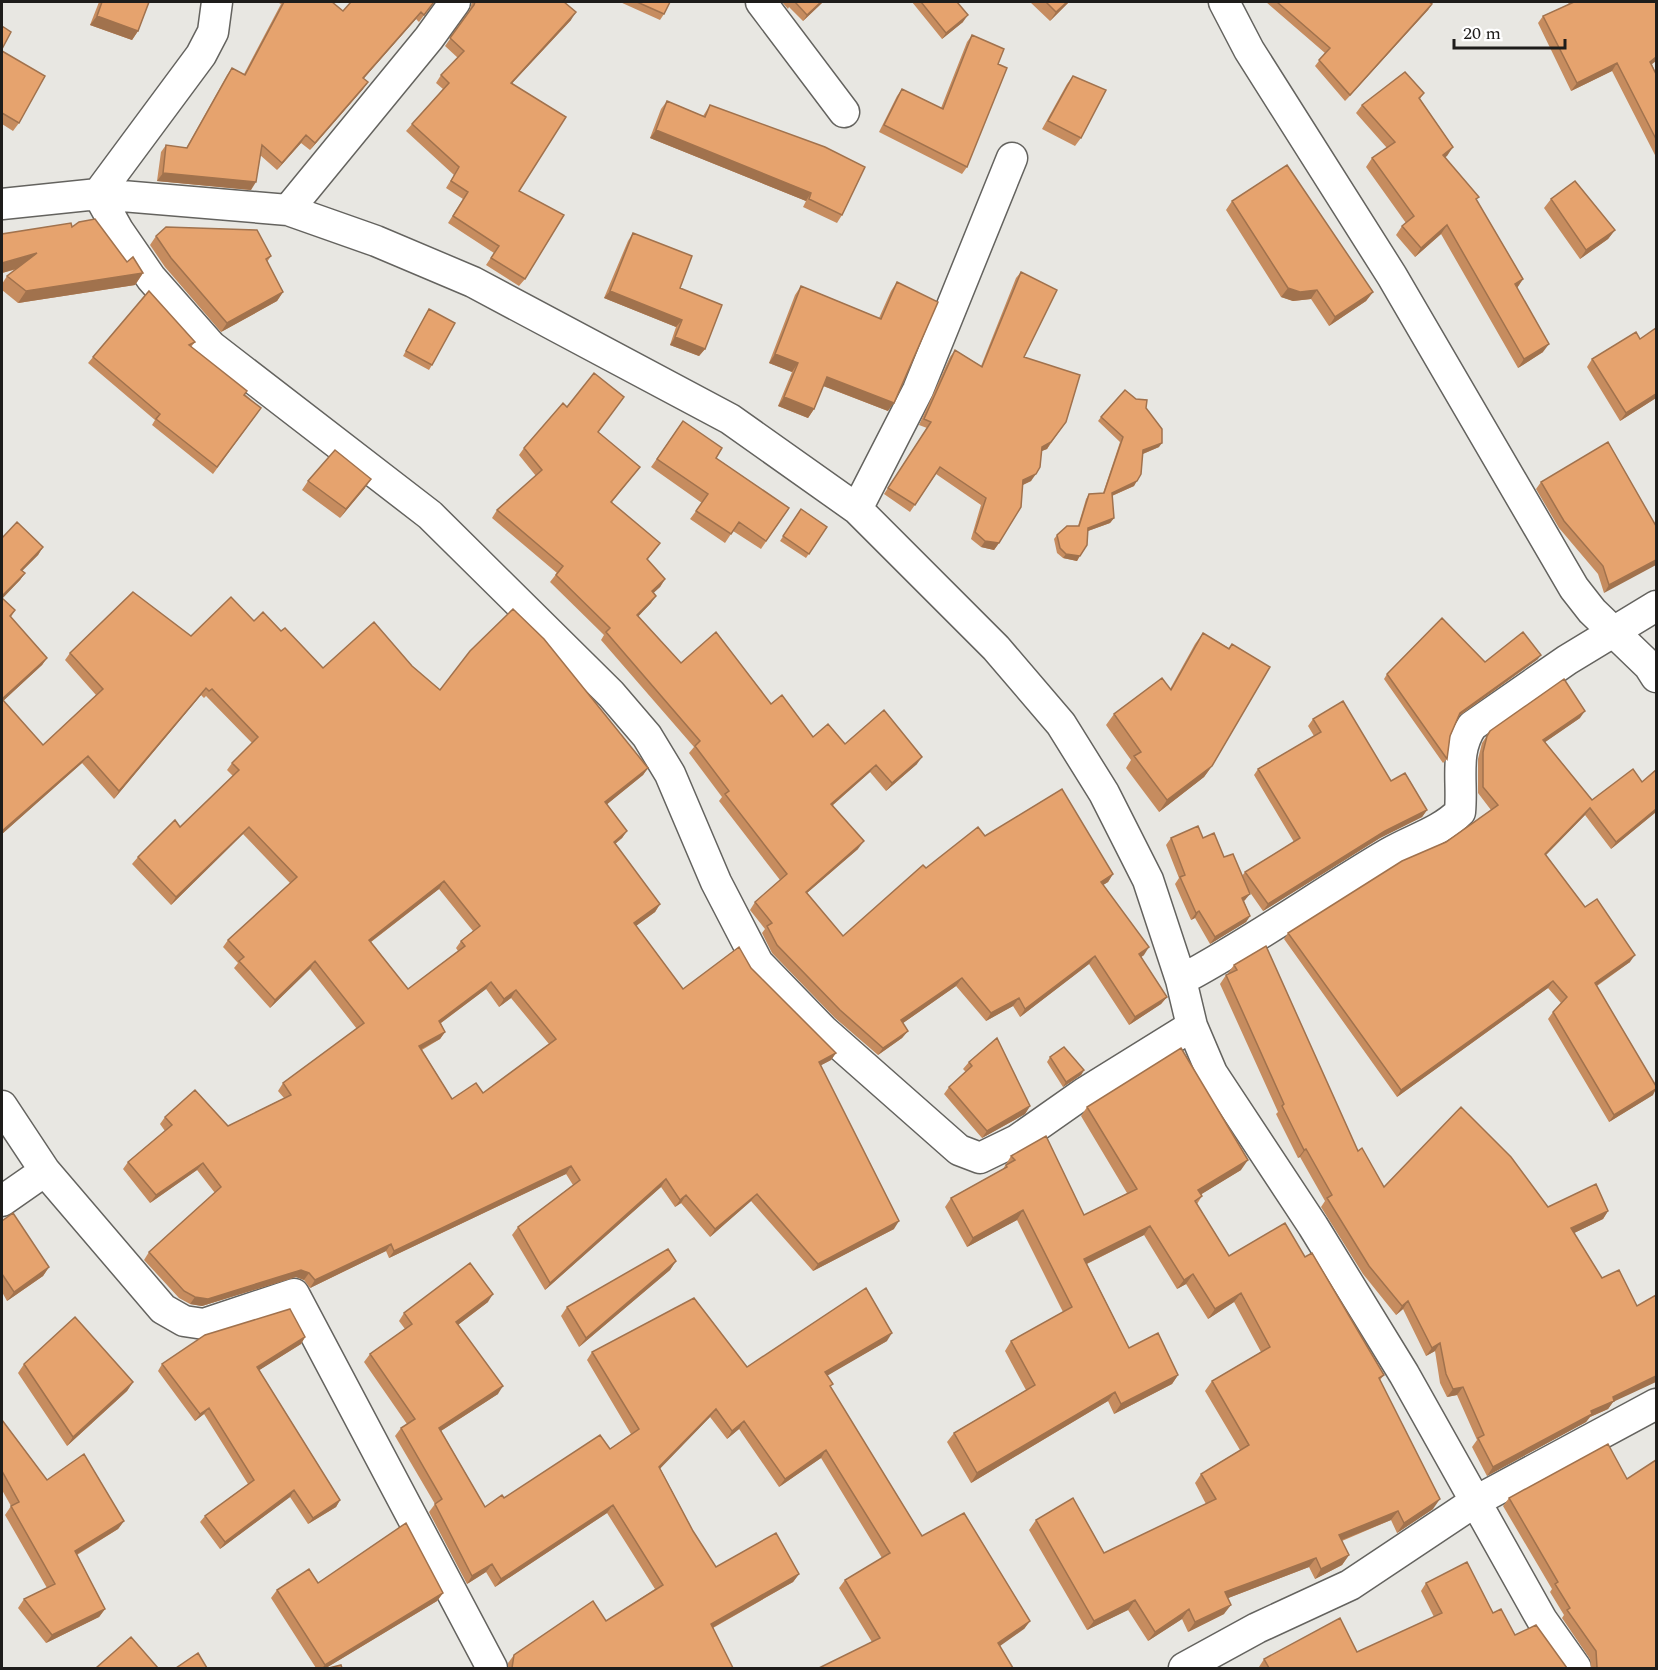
<svg xmlns="http://www.w3.org/2000/svg" width="1658" height="1670" font-family="Spectral,serif">
  <style>
    .lines { fill: none; stroke-linecap: round; stroke-linejoin: round }
    .street-casing { stroke: #64635f; stroke-width: 33 }
    .street { stroke: #fff; stroke-width: 30 }
    .wall { fill: #c68c5f; fill-rule: evenodd }
    .shaded-wall { fill: #a1724d }
    .building { fill: #e6a36e; stroke: #a1724d; stroke-width: 1.5; fill-rule: evenodd }
  </style>
  <rect width="100%" height="100%" fill="#e8e7e2"/>
  <g class="lines">
    <g class="street-casing">
      <path id="street" d="M 217,2 L 213,32 L 201,55 L 98,194 L 118,230 L 151,278 L 211,346 L 430,515 L 611,694 L 647,736 L 670,774 L 716,882 L 758,963 L 823,1030 L 959,1150 L 980,1158 L 1017,1140 L 1084,1093 L 1192,1026
        M 761,2 L 844,112
        M 1224,2 L 1249,50 L 1392,276 L 1574,588 L 1592,611 L 1649,666 L 1656,677
        M 2,204 L 98,194 L 288,210 L 376,241 L 473,282 L 730,419 L 857,509 L 996,648 L 1061,724 L 1104,793 L 1148,880 L 1181,980 L 1192,1026 L 1212,1073 L 1313,1226 L 1404,1374 L 1542,1620 L 1576,1668
        M 288,210 L 429,38 L 455,2
        M 857,509 L 918,390 L 1012,158
        M 1181,980 C 1253,942 1319,894 1389,853 C 1413,839 1440,832 1460,812 C 1463,781 1454,752 1472,726 L 1567,660 L 1656,606
        M 2,1106 L 45,1171
        M 2,1201 L 45,1171 L 163,1309 L 184,1321 L 204,1324 L 294,1294 L 492,1668
        M 1184,1668 L 1257,1628 L 1350,1585 L 1476,1501 L 1656,1404"/>
    </g>
    <use href="#street" class="street"/>
  </g>
  <path class="wall" d="M 99,2 L 149,2 L 138,31 L 132,40 L 90,25 Z
    M 277,2 L 332,2 L 343,11 L 434,2 L 419,22 L 416,19 L 364,78 L 363,89 L 310,150 L 301,143 L 277,170 L 260,155 L 251,190 L 157,181 L 161,152 L 166,145 L 186,148 L 227,75 L 232,68 L 244,74 L 281,4 Z
    M 472,2 L 564,2 L 571,20 L 512,83 L 525,279 L 519,286 L 486,265 L 494,253 L 448,223 L 463,199 L 446,188 L 454,175 L 406,131 L 412,124 L 443,89 L 436,83 L 441,75 L 458,58 L 445,46 L 469,12 Z
    M 620,2 L 670,2 L 664,14 L 660,20 Z
    M 782,2 L 823,2 L 803,21 L 789,7 L 788,9 Z
    M 912,2 L 957,2 L 963,22 L 942,39 Z
    M 1030,2 L 1069,2 L 1050,21 Z
    M 1266,2 L 1429,2 L 1432,4 L 1428,10 L 1345,101 L 1315,66 L 1325,53 Z
    M 1567,2 L 1656,2 L 1656,61 L 1652,64 L 1656,74 L 1656,157 L 1612,71 L 1571,91 L 1538,23 L 1543,16 L 1569,4 Z
    M 972,35 L 998,64 L 967,167 L 962,174 L 879,132 L 897,96 L 902,89 L 941,108 L 967,42 Z
    M 2,51 L 19,123 L 13,131 L 2,124 Z
    M 1073,76 L 1081,138 L 1075,146 L 1042,129 L 1067,84 Z
    M 1424,93 L 1420,99 L 1453,147 L 1445,157 L 1476,200 L 1523,279 L 1517,288 L 1543,352 L 1518,368 L 1441,234 L 1415,257 L 1396,235 L 1402,226 L 1406,223 L 1366,167 L 1372,158 L 1387,148 L 1356,113 L 1362,105 Z
    M 667,101 L 703,116 L 710,105 L 842,215 L 837,223 L 803,207 L 806,201 L 650,138 L 661,109 Z
    M 1551,199 L 1615,230 L 1608,239 L 1580,259 L 1544,208 Z
    M 1232,201 L 1373,292 L 1366,301 L 1329,326 L 1311,299 L 1293,301 L 1281,297 L 1226,210 Z
    M 72,227 L 143,273 L 135,285 L 18,303 L 2,290 L 2,284 L 7,276 L 17,269 L 2,273 Z
    M 633,233 L 705,349 L 699,356 L 670,345 L 676,327 L 604,298 L 628,241 Z
    M 156,236 L 271,256 L 267,262 L 283,292 L 277,301 L 221,332 L 165,267 L 150,245 Z
    M 1021,272 L 1024,357 L 1066,422 L 1047,449 L 1041,451 L 1031,481 L 1023,485 L 999,543 L 994,550 L 981,547 L 971,539 L 981,505 L 936,474 L 910,512 L 884,494 L 927,428 L 919,425 L 950,357 L 955,350 L 981,366 L 1016,278 Z
    M 897,282 L 888,411 L 823,386 L 814,409 L 808,418 L 778,406 L 792,372 L 769,363 L 795,295 L 801,286 L 879,318 L 891,291 Z
    M 429,309 L 432,365 L 429,370 L 403,356 Z
    M 1640,339 L 1656,398 L 1620,421 L 1587,367 L 1592,359 Z
    M 195,342 L 191,347 L 261,408 L 213,474 L 152,425 L 155,420 L 88,363 L 93,357 Z
    M 567,407 L 640,467 L 612,502 L 655,550 L 647,560 L 665,579 L 660,587 L 653,593 L 651,603 L 638,616 L 681,663 L 771,704 L 813,737 L 845,744 L 917,764 L 886,791 L 870,772 L 833,805 L 858,849 L 807,893 L 843,936 L 926,868 L 985,836 L 1113,874 L 1108,882 L 1103,885 L 1144,955 L 1141,957 L 1167,997 L 1161,1004 L 1129,1025 L 1089,964 L 1020,1017 L 1013,1006 L 986,1021 L 956,986 L 903,1023 L 908,1031 L 902,1038 L 878,1055 L 835,1018 L 772,953 L 762,933 L 765,929 L 750,910 L 755,902 L 780,880 L 719,801 L 722,797 L 689,753 L 694,747 L 601,640 L 604,635 L 550,582 L 557,573 L 492,518 L 497,510 L 536,476 L 519,455 L 524,448 Z
    M 1146,408 L 1159,447 L 1143,454 L 1134,486 L 1112,496 L 1114,518 L 1110,523 L 1088,531 L 1077,561 L 1063,558 L 1057,553 L 1054,539 L 1057,535 L 1078,526 L 1086,499 L 1089,494 L 1103,493 L 1120,442 L 1098,421 L 1101,417 Z
    M 683,421 L 716,458 L 789,508 L 761,549 L 733,531 L 725,543 L 690,519 L 702,503 L 651,467 Z
    M 308,481 L 365,488 L 340,518 L 302,490 Z
    M 1541,482 L 1656,526 L 1604,593 L 1598,574 L 1559,528 L 1536,489 Z
    M 801,509 L 827,527 L 806,558 L 780,541 Z
    M 2,538 L 43,547 L 38,555 L 22,571 L 25,573 L 20,580 L 2,598 L 15,610 L 11,617 L 47,658 L 42,665 L 3,701 L 43,745 L 96,695 L 65,660 L 70,653 L 191,636 L 254,621 L 281,631 L 323,668 L 412,666 L 440,690 L 648,768 L 643,775 L 607,804 L 627,831 L 622,838 L 615,844 L 660,904 L 655,912 L 636,926 L 683,989 L 751,968 L 836,1053 L 831,1060 L 821,1065 L 894,1229 L 813,1271 L 751,1201 L 710,1237 L 681,1203 L 675,1207 L 661,1187 L 545,1290 L 512,1235 L 518,1227 L 573,1185 L 566,1174 L 389,1258 L 386,1251 L 310,1288 L 304,1280 L 296,1277 L 202,1306 L 190,1304 L 179,1298 L 144,1260 L 149,1252 L 215,1193 L 197,1170 L 150,1203 L 123,1169 L 128,1162 L 165,1131 L 160,1124 L 165,1117 L 228,1126 L 284,1098 L 278,1091 L 283,1083 L 357,1029 L 310,969 L 270,1008 L 234,968 L 238,963 L 223,947 L 228,940 L 290,883 L 243,834 L 171,905 L 132,864 L 138,857 L 180,827 L 233,776 L 227,770 L 232,763 L 252,743 L 206,696 L 204,698 L 201,695 L 114,799 L 82,763 L 2,834 ZM 439,889 L 473,931 L 461,941 L 456,948 L 458,951 L 408,989 L 371,942 ZM 486,989 L 499,1007 L 511,998 L 549,1044 L 483,1093 L 452,1099 L 422,1050 L 440,1039 L 445,1032 L 441,1023 Z
    M 1203,633 L 1229,648 L 1232,644 L 1212,766 L 1204,777 L 1159,812 L 1126,768 L 1131,760 L 1106,725 L 1114,714 L 1170,689 L 1195,644 Z
    M 1538,659 L 1459,716 L 1450,736 L 1447,759 L 1443,763 L 1384,679 L 1387,674 L 1485,662 Z
    M 1580,718 L 1545,742 L 1592,800 L 1656,812 L 1611,849 L 1585,815 L 1546,855 L 1585,907 L 1630,962 L 1597,986 L 1653,1095 L 1609,1122 L 1548,1019 L 1553,1012 L 1561,1003 L 1548,988 L 1397,1097 L 1284,939 L 1288,933 L 1446,842 L 1491,810 L 1478,793 L 1478,759 L 1482,743 L 1490,731 Z
    M 1313,719 L 1427,810 L 1422,817 L 1380,838 L 1263,911 L 1249,891 L 1245,900 L 1244,901 L 1250,916 L 1246,922 L 1210,944 L 1195,918 L 1191,920 L 1175,884 L 1179,878 L 1166,845 L 1171,838 L 1203,838 L 1242,876 L 1245,872 L 1294,842 L 1254,775 L 1258,769 L 1314,736 L 1308,726 Z
    M 1234,965 L 1358,1151 L 1384,1187 L 1548,1207 L 1608,1211 L 1603,1219 L 1574,1233 L 1613,1402 L 1608,1409 L 1590,1417 L 1586,1422 L 1487,1476 L 1472,1447 L 1477,1440 L 1457,1395 L 1447,1397 L 1440,1383 L 1435,1351 L 1426,1356 L 1403,1309 L 1396,1315 L 1363,1274 L 1321,1207 L 1325,1201 L 1300,1157 L 1298,1158 L 1276,1114 L 1278,1112 L 1220,984 L 1226,975 L 1229,974 L 1228,973 Z
    M 1050,1057 L 1084,1070 L 1081,1075 L 1063,1087 L 1047,1062 Z
    M 969,1062 L 1030,1106 L 1025,1114 L 982,1138 L 944,1094 L 949,1087 L 966,1072 L 963,1069 Z
    M 1087,1107 L 1241,1170 L 1201,1194 L 1202,1196 L 1197,1204 L 1229,1256 L 1305,1257 L 1384,1375 L 1380,1380 L 1433,1509 L 1397,1533 L 1391,1520 L 1342,1541 L 1349,1555 L 1342,1565 L 1315,1579 L 1309,1567 L 1228,1598 L 1224,1614 L 1188,1632 L 1182,1619 L 1148,1641 L 1128,1610 L 1087,1630 L 1029,1530 L 1036,1520 L 1104,1553 L 1206,1504 L 1195,1483 L 1201,1474 L 1240,1450 L 1205,1391 L 1212,1381 L 1261,1352 L 1234,1302 L 1208,1319 L 1186,1284 L 1177,1289 L 1144,1235 L 1087,1264 L 1129,1348 L 1178,1375 L 1172,1384 L 1114,1414 L 1108,1401 L 971,1483 L 947,1442 L 954,1433 L 1026,1390 L 1005,1351 L 1011,1341 L 1063,1312 L 1017,1220 L 967,1247 L 945,1207 L 951,1198 L 1003,1169 L 1011,1156 L 1084,1215 L 1127,1193 L 1081,1116 Z
    M 2,1221 L 49,1267 L 43,1276 L 7,1301 L 2,1292 Z
    M 676,1261 L 670,1270 L 579,1347 L 561,1316 L 567,1307 Z
    M 488,1302 L 458,1325 L 498,1394 L 441,1431 L 485,1507 L 610,1449 L 631,1434 L 587,1360 L 592,1352 L 747,1367 L 887,1341 L 827,1375 L 830,1387 L 922,1536 L 1030,1621 L 1024,1629 L 872,1642 L 839,1588 L 845,1580 L 882,1558 L 821,1458 L 779,1487 L 739,1429 L 727,1439 L 710,1417 L 660,1468 L 693,1531 L 716,1567 L 799,1574 L 793,1582 L 713,1628 L 733,1668 L 508,1668 L 508,1663 L 514,1655 L 606,1621 L 655,1589 L 607,1513 L 495,1587 L 486,1572 L 467,1584 L 429,1512 L 435,1504 L 395,1436 L 401,1428 L 407,1424 L 364,1362 L 370,1354 L 405,1329 L 399,1321 L 404,1313 Z
    M 305,1337 L 301,1344 L 259,1370 L 340,1500 L 336,1507 L 308,1524 L 290,1497 L 220,1549 L 200,1522 L 205,1516 L 248,1484 L 204,1414 L 195,1421 L 158,1371 L 162,1364 Z
    M 24,1364 L 133,1382 L 127,1391 L 67,1446 L 18,1373 Z
    M 2,1420 L 47,1480 L 124,1521 L 118,1529 L 77,1555 L 105,1609 L 99,1617 L 46,1643 L 18,1608 L 24,1599 L 47,1588 L 5,1515 L 11,1506 L 2,1490 Z
    M 1627,1479 L 1656,1668 L 1591,1668 L 1590,1659 L 1562,1618 L 1564,1615 L 1550,1592 L 1552,1589 L 1503,1506 L 1509,1498 Z
    M 318,1583 L 443,1593 L 437,1601 L 326,1668 L 316,1668 L 271,1598 L 277,1590 Z
    M 1426,1583 L 1493,1613 L 1515,1635 L 1567,1668 L 1260,1668 L 1259,1667 L 1264,1659 L 1357,1652 L 1434,1617 L 1421,1591 Z"/>
  <path class="shaded-wall" d="M 821,2 L 823,2 L 803,21 L 807,15 Z
    M 1067,2 L 1069,2 L 1050,21 L 1056,12 Z
    M 1432,4 L 1428,10 L 1345,101 L 1350,95 Z
    M 421,12 L 416,19 L 358,85 L 363,78 Z
    M 576,12 L 571,20 L 506,90 L 511,83 Z
    M 968,15 L 963,22 L 942,39 L 946,33 Z
    M 97,16 L 138,31 L 132,40 L 90,25 Z
    M 1656,57 L 1656,61 L 1645,69 L 1650,62 Z
    M 1617,63 L 1612,71 L 1571,91 L 1577,83 Z
    M 368,82 L 363,89 L 310,150 L 315,143 Z
    M 656,130 L 811,193 L 806,201 L 650,138 Z
    M 306,135 L 301,143 L 277,170 L 282,163 Z
    M 1453,147 L 1447,156 L 1437,163 L 1443,155 Z
    M 163,173 L 256,182 L 251,190 L 157,181 Z
    M 1447,225 L 1441,234 L 1415,257 L 1421,248 Z
    M 1615,230 L 1608,239 L 1580,259 L 1586,250 Z
    M 37,253 L 29,265 L 2,273 L 2,263 Z
    M 143,273 L 135,285 L 18,303 L 26,291 Z
    M 1523,279 L 1517,288 L 1515,284 Z
    M 1288,288 L 1317,290 L 1311,299 L 1293,301 L 1281,297 Z
    M 610,291 L 682,320 L 676,327 L 604,298 Z
    M 283,292 L 277,301 L 221,332 L 227,323 Z
    M 1373,292 L 1366,301 L 1329,326 L 1335,317 Z
    M 675,337 L 705,349 L 699,356 L 670,345 Z
    M 1549,344 L 1543,352 L 1518,368 L 1524,359 Z
    M 775,354 L 798,363 L 792,372 L 769,363 Z
    M 827,377 L 894,403 L 888,411 L 821,385 Z
    M 1656,394 L 1656,398 L 1620,421 L 1626,413 Z
    M 784,397 L 814,409 L 808,418 L 778,406 Z
    M 1051,442 L 1047,449 L 1037,453 L 1042,447 Z
    M 1162,443 L 1159,447 L 1140,455 L 1143,450 Z
    M 1036,474 L 1031,481 L 1018,487 L 1023,480 Z
    M 371,479 L 365,488 L 340,518 L 346,509 Z
    M 1137,481 L 1134,486 L 1109,497 L 1112,493 Z
    M 1114,518 L 1110,523 L 1085,532 L 1088,528 Z
    M 985,541 L 999,543 L 994,550 L 981,547 Z
    M 43,547 L 38,555 L 16,577 L 21,570 Z
    M 1066,554 L 1080,556 L 1077,561 L 1063,558 Z
    M 1656,560 L 1656,565 L 1604,593 L 1609,585 Z
    M 25,573 L 20,580 L 2,599 L 2,596 Z
    M 665,579 L 660,587 L 647,599 L 652,591 Z
    M 656,596 L 651,603 L 632,623 L 637,615 Z
    M 1541,655 L 1538,659 L 1457,717 L 1460,713 Z
    M 47,658 L 42,665 L 2,702 L 2,699 Z
    M 206,688 L 201,695 L 114,799 L 119,791 Z
    M 1585,711 L 1580,718 L 1538,747 L 1543,740 Z
    M 88,756 L 82,763 L 2,834 L 2,831 Z
    M 922,757 L 917,764 L 886,791 L 892,783 Z
    M 876,765 L 870,772 L 826,811 L 831,804 Z
    M 1212,766 L 1204,777 L 1159,812 L 1167,800 Z
    M 648,768 L 643,775 L 600,810 L 605,802 Z
    M 1590,808 L 1585,815 L 1541,860 L 1545,854 Z
    M 1656,809 L 1656,812 L 1611,849 L 1616,842 Z
    M 1427,810 L 1422,817 L 1380,838 L 1263,911 L 1268,904 L 1385,831 Z
    M 249,827 L 243,834 L 171,905 L 176,897 Z
    M 627,831 L 622,838 L 609,849 L 614,842 Z
    M 864,841 L 858,849 L 800,899 L 806,892 Z
    M 1113,874 L 1108,882 L 1095,890 L 1101,882 Z
    M 444,881 L 439,889 L 364,947 L 369,940 Z
    M 1250,894 L 1245,900 L 1238,905 L 1242,898 Z
    M 660,904 L 655,912 L 629,931 L 634,923 Z
    M 1199,911 L 1195,918 L 1191,920 L 1196,913 Z
    M 1250,916 L 1246,922 L 1210,944 L 1215,937 Z
    M 1149,947 L 1144,955 L 1134,962 L 1139,954 Z
    M 1635,955 L 1630,962 L 1590,990 L 1595,983 Z
    M 1095,956 L 1089,964 L 1020,1017 L 1025,1009 Z
    M 315,961 L 310,969 L 270,1008 L 275,1000 Z
    M 962,978 L 956,986 L 896,1028 L 901,1020 Z
    M 1553,981 L 1548,988 L 1397,1097 L 1401,1090 Z
    M 491,982 L 486,989 L 434,1028 L 439,1021 Z
    M 516,990 L 511,998 L 499,1007 L 504,999 Z
    M 1167,997 L 1161,1004 L 1129,1025 L 1135,1017 Z
    M 1019,998 L 1013,1006 L 986,1021 L 991,1013 Z
    M 908,1031 L 902,1038 L 878,1055 L 883,1048 Z
    M 445,1032 L 440,1039 L 414,1053 L 419,1046 Z
    M 836,1053 L 831,1060 L 814,1069 L 819,1062 Z
    M 1084,1070 L 1081,1075 L 1063,1087 L 1066,1082 Z
    M 1656,1089 L 1653,1095 L 1609,1122 L 1614,1115 Z
    M 1030,1106 L 1025,1114 L 982,1138 L 987,1131 Z
    M 1306,1149 L 1300,1157 L 1298,1158 L 1304,1150 Z
    M 1248,1160 L 1241,1170 L 1192,1200 L 1198,1190 Z
    M 203,1163 L 197,1170 L 150,1203 L 156,1195 Z
    M 571,1166 L 566,1174 L 389,1258 L 394,1251 Z
    M 666,1179 L 661,1187 L 545,1290 L 550,1283 Z
    M 757,1194 L 751,1201 L 710,1237 L 715,1229 Z
    M 686,1195 L 681,1203 L 675,1207 L 680,1200 Z
    M 1023,1210 L 1017,1220 L 967,1247 L 973,1238 Z
    M 1608,1211 L 1603,1219 L 1566,1237 L 1571,1228 Z
    M 899,1221 L 894,1229 L 813,1271 L 818,1264 Z
    M 1150,1226 L 1144,1235 L 1078,1268 L 1084,1259 Z
    M 391,1244 L 386,1251 L 310,1288 L 315,1280 Z
    M 676,1261 L 670,1270 L 579,1347 L 586,1338 Z
    M 49,1267 L 43,1276 L 7,1301 L 14,1292 Z
    M 301,1270 L 309,1273 L 304,1280 L 296,1277 L 202,1306 L 190,1304 L 195,1297 Z
    M 1193,1274 L 1186,1284 L 1177,1289 L 1184,1280 Z
    M 1241,1293 L 1234,1302 L 1208,1319 L 1215,1309 Z
    M 493,1294 L 488,1302 L 451,1330 L 456,1322 Z
    M 1408,1301 L 1403,1309 L 1396,1315 L 1402,1306 Z
    M 892,1333 L 887,1341 L 820,1380 L 825,1372 Z
    M 305,1337 L 301,1344 L 253,1374 L 257,1367 Z
    M 1440,1343 L 1435,1351 L 1426,1356 L 1432,1348 Z
    M 1178,1375 L 1172,1384 L 1114,1414 L 1121,1404 Z
    M 1656,1376 L 1656,1382 L 1613,1402 L 1608,1409 L 1590,1417 L 1586,1422 L 1487,1476 L 1493,1467 L 1591,1411 L 1613,1397 Z
    M 133,1382 L 127,1391 L 67,1446 L 73,1437 Z
    M 503,1386 L 498,1394 L 433,1436 L 439,1428 Z
    M 1463,1387 L 1457,1395 L 1447,1397 L 1453,1389 Z
    M 1115,1392 L 1108,1401 L 971,1483 L 977,1473 Z
    M 209,1408 L 204,1414 L 195,1421 L 200,1414 Z
    M 716,1409 L 710,1417 L 654,1475 L 659,1467 Z
    M 744,1421 L 739,1429 L 727,1439 L 732,1431 Z
    M 826,1450 L 821,1458 L 779,1487 L 785,1479 Z
    M 294,1490 L 290,1497 L 220,1549 L 225,1542 Z
    M 1440,1499 L 1433,1509 L 1397,1533 L 1404,1523 Z
    M 340,1500 L 336,1507 L 308,1524 L 313,1518 Z
    M 613,1505 L 607,1513 L 495,1587 L 501,1579 Z
    M 1398,1511 L 1391,1520 L 1332,1544 L 1339,1535 Z
    M 124,1521 L 118,1529 L 69,1559 L 75,1551 Z
    M 1349,1555 L 1342,1565 L 1315,1579 L 1321,1569 Z
    M 1316,1558 L 1309,1567 L 1218,1602 L 1225,1592 Z
    M 492,1564 L 486,1572 L 467,1584 L 472,1576 Z
    M 799,1574 L 793,1582 L 705,1632 L 711,1624 Z
    M 443,1593 L 437,1601 L 326,1668 L 322,1668 L 325,1665 Z
    M 1135,1600 L 1128,1610 L 1087,1630 L 1094,1621 Z
    M 1231,1605 L 1224,1614 L 1188,1632 L 1195,1622 Z
    M 105,1609 L 99,1617 L 46,1643 L 52,1635 Z
    M 1189,1609 L 1182,1619 L 1148,1641 L 1155,1632 Z
    M 1030,1621 L 1024,1629 L 993,1651 L 998,1643 Z"/>
  <path class="building" d="M 102,2 L 149,2 L 138,31 L 97,16 Z
    M 284,2 L 332,2 L 343,11 L 351,2 L 434,2 L 424,15 L 421,12 L 363,78 L 368,82 L 315,143 L 306,135 L 282,163 L 262,145 L 256,182 L 163,173 L 166,145 L 187,148 L 232,68 L 245,75 Z
    M 475,2 L 564,2 L 576,12 L 511,83 L 566,117 L 519,191 L 564,215 L 525,279 L 491,258 L 499,246 L 453,216 L 468,192 L 451,181 L 459,167 L 412,124 L 449,83 L 441,75 L 464,51 L 450,38 L 474,5 Z
    M 637,2 L 670,2 L 664,14 Z
    M 795,2 L 821,2 L 807,15 Z
    M 921,2 L 957,2 L 968,15 L 946,33 Z
    M 1046,2 L 1067,2 L 1056,12 Z
    M 1277,2 L 1429,2 L 1432,4 L 1350,95 L 1319,60 L 1330,48 Z
    M 1574,2 L 1656,2 L 1656,57 L 1650,62 L 1656,74 L 1656,139 L 1617,63 L 1577,83 L 1543,16 Z
    M 2,26 L 11,32 L 2,49 Z
    M 972,35 L 1004,49 L 998,64 L 1007,68 L 967,167 L 884,125 L 902,89 L 943,109 Z
    M 2,51 L 45,76 L 19,123 L 2,113 Z
    M 1405,72 L 1424,93 L 1419,98 L 1453,147 L 1443,155 L 1479,197 L 1476,199 L 1523,279 L 1515,284 L 1549,344 L 1524,359 L 1447,225 L 1421,248 L 1402,226 L 1414,216 L 1372,158 L 1395,142 L 1362,105 Z
    M 1073,76 L 1106,90 L 1081,138 L 1048,121 Z
    M 667,101 L 705,117 L 710,105 L 825,147 L 865,167 L 842,215 L 809,199 L 811,193 L 656,130 Z
    M 1287,165 L 1373,292 L 1335,317 L 1317,290 L 1300,292 L 1288,288 L 1232,201 Z
    M 1575,181 L 1615,230 L 1586,250 L 1551,199 Z
    M 95,219 L 127,262 L 133,257 L 143,273 L 26,291 L 7,276 L 37,253 L 2,263 L 2,234 L 71,223 L 72,227 L 79,222 Z
    M 166,227 L 257,230 L 271,256 L 266,259 L 283,292 L 227,323 L 171,258 L 156,236 Z
    M 633,233 L 692,256 L 680,288 L 722,305 L 705,349 L 675,337 L 682,320 L 610,291 Z
    M 1021,272 L 1057,290 L 1024,357 L 1080,375 L 1066,422 L 1051,442 L 1042,447 L 1040,467 L 1036,474 L 1023,480 L 1021,507 L 999,543 L 985,541 L 975,532 L 986,498 L 940,467 L 915,505 L 888,488 L 931,422 L 924,419 L 955,350 L 982,367 Z
    M 897,282 L 938,302 L 894,403 L 827,377 L 814,409 L 784,397 L 798,363 L 775,354 L 801,286 L 881,319 Z
    M 149,291 L 195,342 L 189,345 L 247,391 L 244,395 L 261,408 L 217,467 L 156,419 L 160,414 L 93,357 Z
    M 429,309 L 455,323 L 432,365 L 406,351 Z
    M 1656,328 L 1656,394 L 1626,413 L 1592,359 L 1636,332 L 1640,339 Z
    M 594,373 L 624,397 L 598,432 L 640,467 L 611,502 L 660,543 L 647,559 L 665,579 L 652,591 L 656,596 L 637,615 L 681,663 L 716,632 L 771,704 L 782,695 L 813,737 L 828,724 L 845,744 L 884,710 L 922,757 L 892,783 L 876,765 L 831,804 L 864,841 L 806,892 L 843,936 L 923,865 L 926,868 L 978,827 L 985,836 L 1062,789 L 1113,874 L 1101,882 L 1149,947 L 1139,954 L 1167,997 L 1135,1017 L 1095,956 L 1025,1009 L 1019,998 L 991,1013 L 962,978 L 901,1020 L 908,1031 L 883,1048 L 840,1010 L 777,945 L 767,926 L 772,923 L 755,902 L 787,874 L 725,794 L 729,791 L 695,746 L 700,741 L 606,632 L 610,628 L 556,575 L 563,566 L 497,510 L 542,470 L 524,448 L 563,403 L 567,407 Z
    M 1125,390 L 1136,399 L 1147,400 L 1146,408 L 1162,429 L 1162,443 L 1143,450 L 1141,474 L 1137,481 L 1112,493 L 1114,518 L 1088,528 L 1087,545 L 1080,556 L 1066,554 L 1060,548 L 1057,535 L 1067,526 L 1079,526 L 1089,494 L 1104,493 L 1123,437 L 1101,417 Z
    M 683,421 L 722,448 L 716,458 L 789,508 L 766,541 L 739,522 L 731,534 L 696,511 L 708,494 L 657,459 Z
    M 1608,442 L 1656,526 L 1656,560 L 1609,585 L 1603,566 L 1564,521 L 1541,482 Z
    M 335,450 L 371,479 L 346,509 L 308,481 Z
    M 801,509 L 827,527 L 809,554 L 783,536 Z
    M 17,522 L 43,547 L 21,570 L 25,573 L 2,596 L 2,538 Z
    M 133,592 L 191,636 L 231,597 L 254,621 L 263,612 L 281,631 L 285,628 L 323,668 L 374,622 L 412,666 L 440,690 L 470,651 L 513,609 L 544,639 L 648,768 L 605,802 L 627,831 L 614,842 L 660,904 L 634,923 L 683,989 L 739,947 L 751,968 L 836,1053 L 819,1062 L 899,1221 L 818,1264 L 757,1194 L 715,1229 L 686,1195 L 680,1200 L 666,1179 L 550,1283 L 518,1227 L 580,1180 L 571,1166 L 394,1251 L 391,1244 L 315,1280 L 309,1273 L 301,1270 L 208,1299 L 195,1297 L 184,1291 L 149,1252 L 221,1187 L 203,1163 L 156,1195 L 128,1162 L 172,1125 L 165,1117 L 195,1090 L 228,1126 L 291,1095 L 283,1083 L 364,1023 L 315,961 L 275,1000 L 239,961 L 244,957 L 228,940 L 297,877 L 249,827 L 176,897 L 138,857 L 175,820 L 180,827 L 239,770 L 232,763 L 258,737 L 212,689 L 209,691 L 206,688 L 119,791 L 88,756 L 2,831 L 2,699 L 43,745 L 103,689 L 70,653 ZM 444,881 L 480,926 L 461,941 L 465,946 L 408,989 L 369,940 ZM 491,982 L 504,999 L 516,990 L 556,1039 L 483,1093 L 476,1083 L 452,1099 L 419,1046 L 445,1032 L 439,1021 Z
    M 2,598 L 15,610 L 10,616 L 47,658 L 2,699 Z
    M 1442,618 L 1485,662 L 1523,632 L 1541,655 L 1460,713 L 1450,736 L 1447,759 L 1387,674 Z
    M 1203,633 L 1229,649 L 1232,644 L 1270,667 L 1212,766 L 1167,800 L 1134,756 L 1141,752 L 1114,714 L 1162,678 L 1171,690 Z
    M 1564,679 L 1585,711 L 1543,740 L 1592,800 L 1633,769 L 1642,782 L 1656,770 L 1656,809 L 1616,842 L 1590,808 L 1545,854 L 1585,907 L 1597,899 L 1635,955 L 1595,983 L 1656,1086 L 1656,1089 L 1614,1115 L 1553,1012 L 1567,997 L 1553,981 L 1401,1090 L 1288,933 L 1402,861 L 1446,842 L 1498,805 L 1483,787 L 1483,752 L 1487,736 L 1490,731 Z
    M 1343,701 L 1391,781 L 1405,773 L 1427,810 L 1385,831 L 1268,904 L 1245,872 L 1300,838 L 1258,769 L 1321,732 L 1313,719 Z
    M 1198,826 L 1203,838 L 1214,833 L 1224,857 L 1233,854 L 1250,894 L 1242,898 L 1250,916 L 1215,937 L 1199,911 L 1196,913 L 1180,877 L 1185,875 L 1171,838 Z
    M 1266,946 L 1358,1151 L 1362,1148 L 1384,1187 L 1461,1107 L 1511,1157 L 1548,1207 L 1596,1184 L 1608,1211 L 1571,1228 L 1602,1278 L 1619,1270 L 1637,1306 L 1656,1295 L 1656,1376 L 1613,1397 L 1614,1401 L 1591,1411 L 1592,1414 L 1493,1467 L 1478,1438 L 1484,1435 L 1463,1387 L 1453,1389 L 1446,1374 L 1440,1343 L 1432,1348 L 1408,1301 L 1402,1306 L 1369,1266 L 1327,1198 L 1332,1195 L 1306,1149 L 1304,1150 L 1282,1106 L 1284,1104 L 1226,975 L 1237,970 L 1234,965 Z
    M 997,1038 L 1030,1106 L 987,1131 L 949,1087 L 972,1066 L 969,1062 Z
    M 1064,1047 L 1084,1070 L 1066,1082 L 1050,1057 Z
    M 1181,1048 L 1248,1160 L 1198,1190 L 1202,1196 L 1195,1201 L 1229,1256 L 1285,1223 L 1305,1257 L 1312,1253 L 1384,1375 L 1379,1378 L 1440,1499 L 1404,1523 L 1398,1511 L 1339,1535 L 1349,1555 L 1321,1569 L 1316,1558 L 1225,1592 L 1231,1605 L 1195,1622 L 1189,1609 L 1155,1632 L 1135,1600 L 1094,1621 L 1036,1520 L 1073,1498 L 1104,1553 L 1216,1499 L 1201,1474 L 1249,1445 L 1212,1381 L 1270,1347 L 1241,1293 L 1215,1309 L 1193,1274 L 1184,1280 L 1150,1226 L 1084,1259 L 1129,1348 L 1158,1333 L 1178,1375 L 1121,1404 L 1115,1392 L 977,1473 L 954,1433 L 1035,1385 L 1011,1341 L 1072,1307 L 1023,1210 L 973,1238 L 951,1198 L 1007,1167 L 1006,1165 L 1015,1160 L 1011,1156 L 1046,1136 L 1084,1215 L 1137,1189 L 1087,1107 Z
    M 13,1213 L 49,1267 L 14,1292 L 2,1274 L 2,1221 Z
    M 668,1249 L 676,1261 L 586,1338 L 567,1307 Z
    M 470,1263 L 493,1294 L 456,1322 L 503,1386 L 439,1428 L 485,1507 L 502,1495 L 504,1498 L 600,1435 L 610,1449 L 639,1429 L 592,1352 L 694,1298 L 747,1367 L 866,1288 L 892,1333 L 825,1372 L 833,1384 L 830,1386 L 922,1536 L 964,1513 L 1030,1621 L 998,1643 L 1013,1668 L 819,1668 L 880,1638 L 845,1580 L 890,1553 L 826,1450 L 785,1479 L 744,1421 L 732,1431 L 716,1409 L 659,1467 L 693,1531 L 716,1567 L 776,1533 L 799,1574 L 711,1624 L 733,1668 L 512,1668 L 514,1655 L 593,1601 L 606,1621 L 663,1585 L 613,1505 L 501,1579 L 492,1564 L 472,1576 L 435,1504 L 442,1499 L 401,1428 L 415,1419 L 370,1354 L 412,1324 L 404,1313 Z
    M 290,1309 L 305,1337 L 257,1367 L 340,1500 L 313,1518 L 294,1490 L 225,1542 L 205,1516 L 254,1480 L 209,1408 L 200,1414 L 162,1364 L 205,1335 Z
    M 75,1317 L 133,1382 L 73,1437 L 24,1364 Z
    M 2,1420 L 47,1480 L 84,1454 L 124,1521 L 75,1551 L 105,1609 L 52,1635 L 24,1599 L 55,1584 L 11,1506 L 19,1502 L 2,1471 Z
    M 1608,1444 L 1627,1479 L 1656,1460 L 1656,1668 L 1596,1668 L 1597,1667 L 1596,1651 L 1567,1610 L 1570,1608 L 1555,1584 L 1558,1582 L 1509,1498 Z
    M 406,1523 L 443,1593 L 325,1665 L 277,1590 L 309,1569 L 318,1583 Z
    M 1467,1562 L 1493,1613 L 1501,1609 L 1515,1635 L 1536,1625 L 1567,1668 L 1267,1668 L 1269,1668 L 1264,1659 L 1340,1618 L 1357,1652 L 1442,1613 L 1426,1583 Z
    M 131,1637 L 158,1668 L 96,1668 Z
    M 198,1653 L 207,1668 L 176,1668 Z
    M 341,1665 L 342,1668 L 329,1668 Z"/>
  <rect width="1658" height="1670" fill="none" stroke="#1e1d1b" stroke-width="6"/>
  <path d="M1454 39v9h111v-9" fill="none" stroke="#1e1d1b" stroke-width="3"/>
  <text x="1463" y="39" font-size="18" fill="#1e1d1b" stroke="#ffffff" stroke-width="4.5" paint-order="stroke">20 m</text>
</svg>
